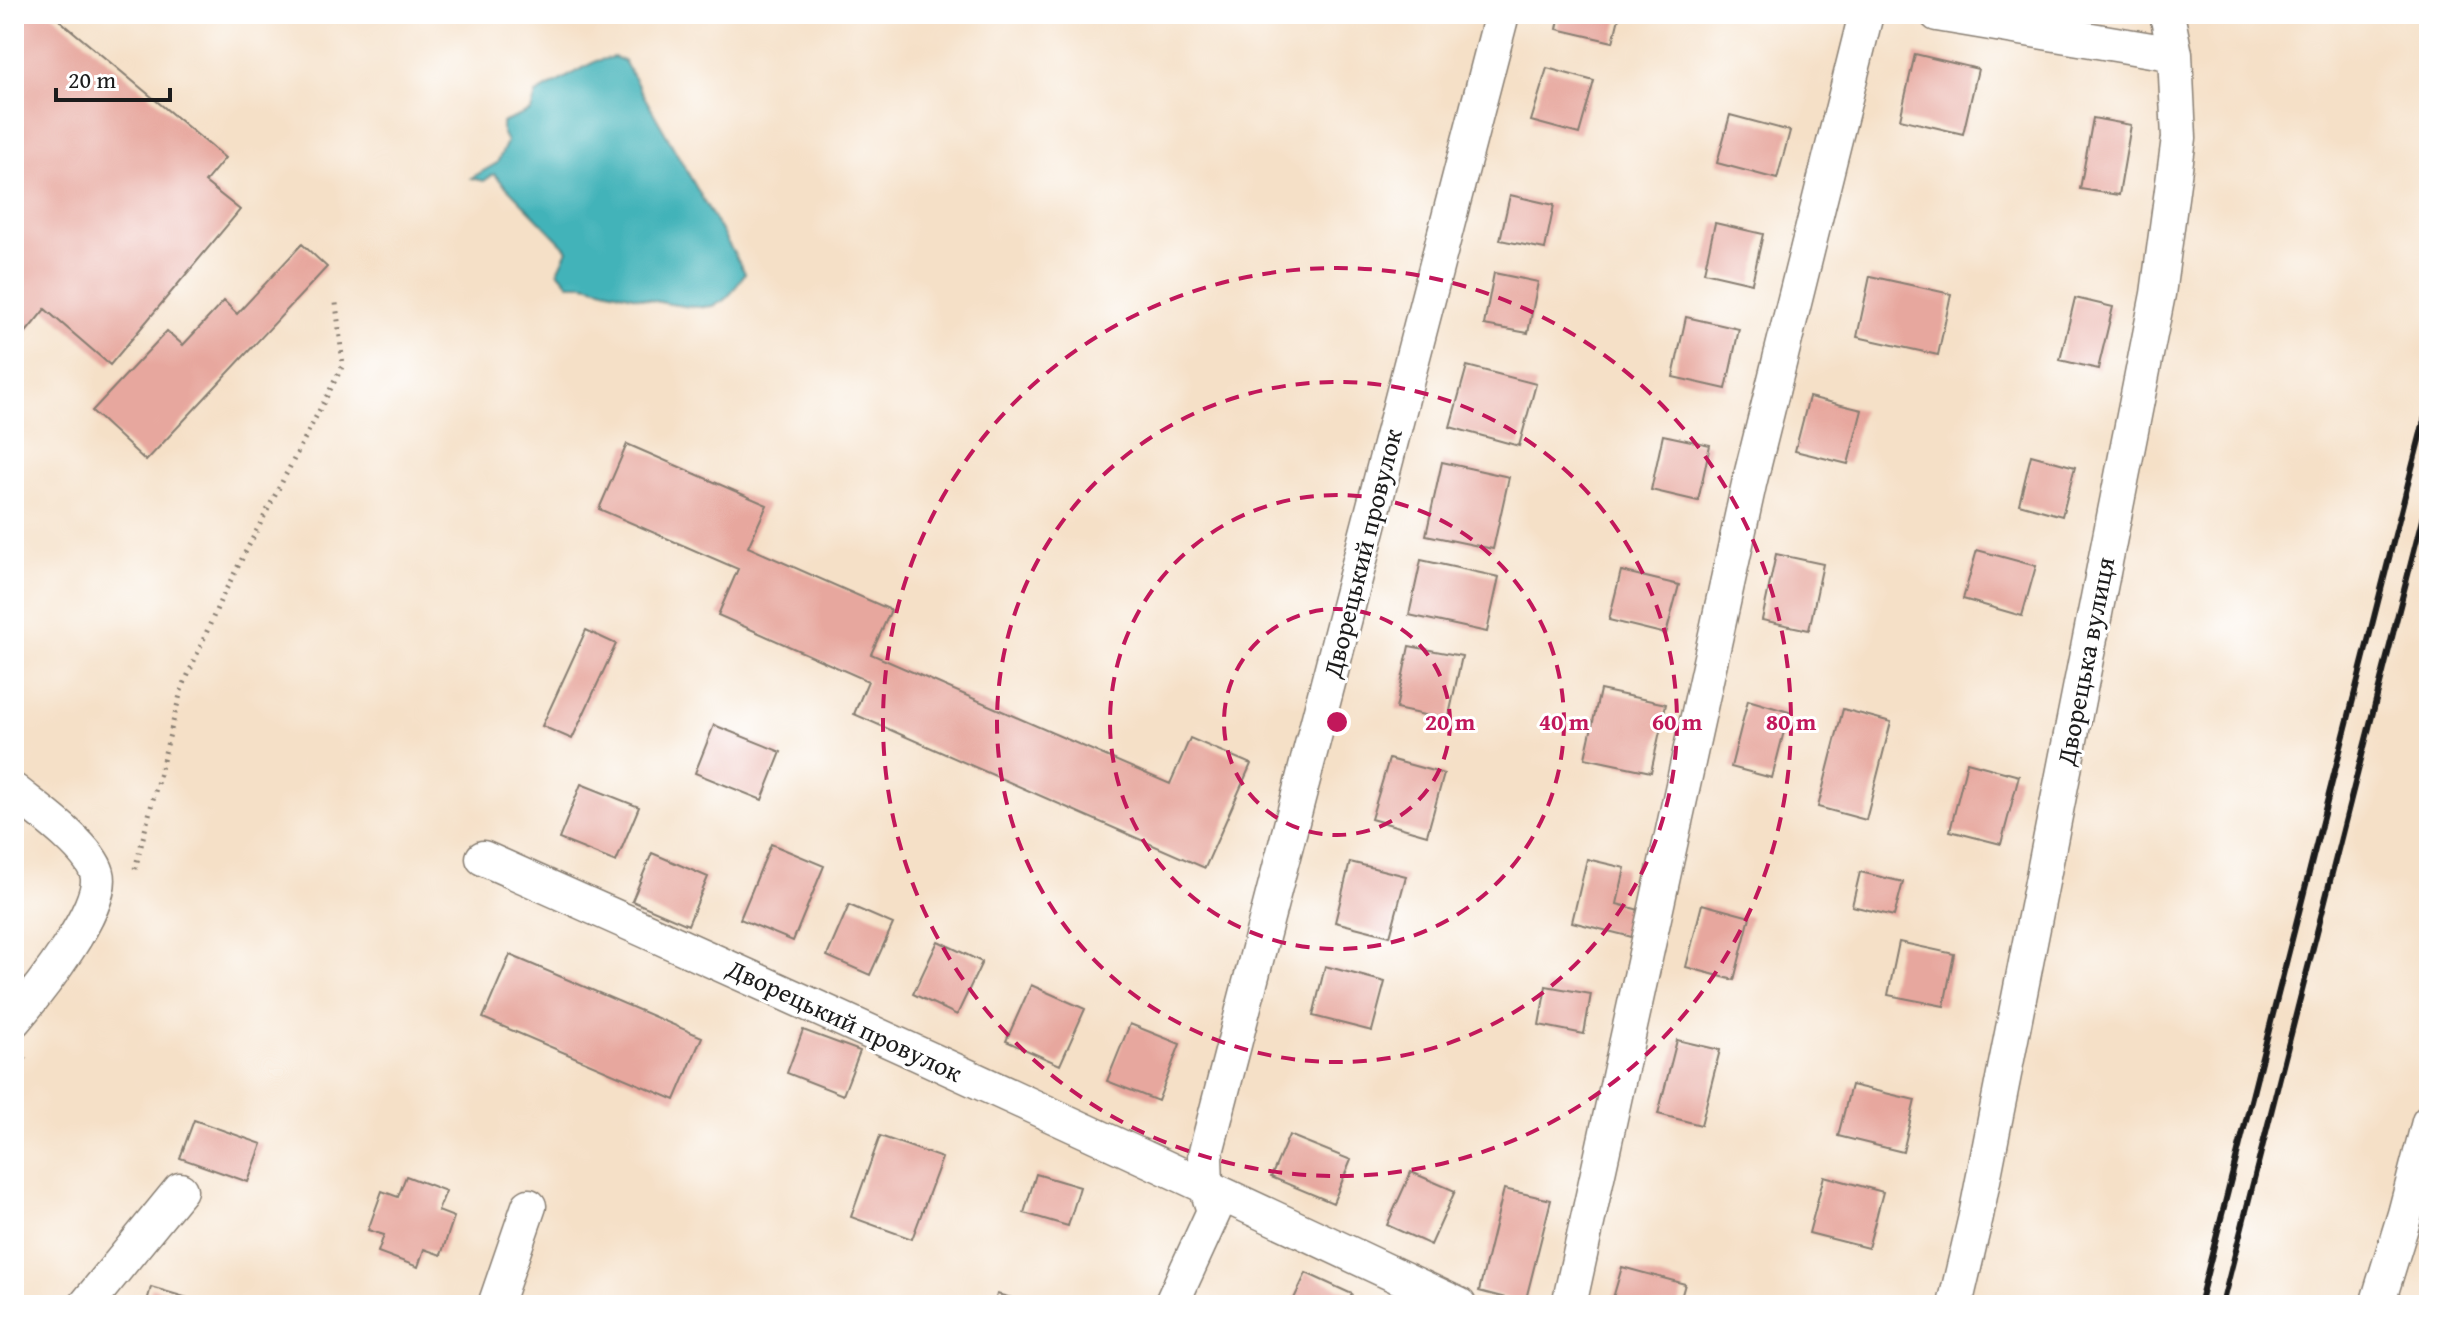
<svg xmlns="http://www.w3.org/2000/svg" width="2443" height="1319" font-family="'Gentium Book Plus',serif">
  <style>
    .water { fill: #43b3b9; stroke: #30686a; stroke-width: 2 }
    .building { fill: #e7a79e }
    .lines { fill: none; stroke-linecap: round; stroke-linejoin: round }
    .street-casing { stroke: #887e72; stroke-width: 37 }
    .path { stroke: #887e72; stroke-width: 5; stroke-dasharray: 2 6; stroke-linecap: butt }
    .street { stroke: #fff; stroke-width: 34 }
    .rail { stroke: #1c1c1c; stroke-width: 6 }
    .ring { fill: none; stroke: #c2185b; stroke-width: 4; stroke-dasharray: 14 10 }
    .labels { text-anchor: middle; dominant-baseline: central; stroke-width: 6; stroke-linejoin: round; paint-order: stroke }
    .street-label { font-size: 26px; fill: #1c1c1c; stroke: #fff }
    .centre { fill: #c2185b; stroke: #fff; stroke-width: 4 }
    .ring-label { font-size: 24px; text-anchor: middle; font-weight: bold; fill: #c2185b; stroke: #fff; stroke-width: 6; stroke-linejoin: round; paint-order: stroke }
  </style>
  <rect width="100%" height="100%" fill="#fff"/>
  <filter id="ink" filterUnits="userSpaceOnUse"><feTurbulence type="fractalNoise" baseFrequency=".0125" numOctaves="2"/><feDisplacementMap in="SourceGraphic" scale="16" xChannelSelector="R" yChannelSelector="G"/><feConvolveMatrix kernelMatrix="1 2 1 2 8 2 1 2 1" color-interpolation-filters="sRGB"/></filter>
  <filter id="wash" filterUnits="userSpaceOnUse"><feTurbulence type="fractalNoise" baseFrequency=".006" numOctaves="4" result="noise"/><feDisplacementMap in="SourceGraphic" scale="32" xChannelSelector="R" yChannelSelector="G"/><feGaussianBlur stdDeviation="1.8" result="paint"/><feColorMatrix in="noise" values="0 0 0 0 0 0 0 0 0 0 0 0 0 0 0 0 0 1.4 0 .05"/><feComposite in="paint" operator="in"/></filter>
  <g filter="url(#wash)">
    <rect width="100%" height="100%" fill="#f5e0c7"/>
    <path class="water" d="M 614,57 L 624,61 L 745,273 C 738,284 729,300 715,305 C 690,314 612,290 584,284 L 569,284 L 558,271 L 568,250 L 494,174 L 484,181 L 471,178 L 497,163 L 507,142 L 502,132 L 502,123 L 531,111 L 536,94 L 596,61 Z"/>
    <g id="blocks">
      <path class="building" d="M 14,14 L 52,14 L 225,158 L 205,182 L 240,210 L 110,365 L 45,309 L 14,347 Z
        M 1560,14 L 1620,14 L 1613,42 L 1557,29 Z
        M 1915,54 L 1978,69 L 1963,134 L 1900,119 Z
        M 1547,68 L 1594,81 L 1579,134 L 1531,121 Z
        M 1730,115 L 1790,131 L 1777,179 L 1717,163 Z
        M 2093,118 L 2131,125 L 2119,195 L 2080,189 Z
        M 1510,195 L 1554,205 L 1545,249 L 1500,240 Z
        M 1715,223 L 1763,234 L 1752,283 L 1704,272 Z
        M 302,244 L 327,267 L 146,461 L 92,411 L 167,331 L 183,345 L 224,301 L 237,314 Z
        M 1494,273 L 1538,282 L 1528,333 L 1484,325 Z
        M 1870,276 L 1951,294 L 1938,355 L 1857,337 Z
        M 2075,298 L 2113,307 L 2098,369 L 2060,360 Z
        M 1686,317 L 1739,329 L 1726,389 L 1673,377 Z
        M 1467,366 L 1536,384 L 1519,446 L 1450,427 Z
        M 1809,397 L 1862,410 L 1848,464 L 1795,451 Z
        M 1663,435 L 1710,445 L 1698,501 L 1651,490 Z
        M 627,444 L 767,505 L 748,547 L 891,610 L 871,654 L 1170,784 L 1190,738 L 1251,764 L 1205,868 L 854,714 L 868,681 L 718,615 L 738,569 L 599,509 Z
        M 2031,455 L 2075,467 L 2062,516 L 2019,504 Z
        M 1442,462 L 1509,477 L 1493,549 L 1426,535 Z
        M 1977,550 L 2036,566 L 2022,616 L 1963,599 Z
        M 1776,554 L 1823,564 L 1809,630 L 1762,620 Z
        M 1421,560 L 1499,577 L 1487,632 L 1409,615 Z
        M 1621,571 L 1679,585 L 1666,634 L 1609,620 Z
        M 586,630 L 616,644 L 572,739 L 542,726 Z
        M 1409,646 L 1462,656 L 1448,720 L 1396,709 Z
        M 1600,690 L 1666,704 L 1651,772 L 1585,758 Z
        M 1748,700 L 1789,712 L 1772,778 L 1731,767 Z
        M 1843,709 L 1891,722 L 1866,820 L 1818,807 Z
        M 714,725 L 781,752 L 762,800 L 695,773 Z
        M 1389,759 L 1444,774 L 1427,835 L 1371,819 Z
        M 1967,762 L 2019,776 L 2001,844 L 1950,831 Z
        M 581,784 L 639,807 L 616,862 L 559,839 Z
        M 771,844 L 824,866 L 793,941 L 740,919 Z
        M 652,853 L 708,877 L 688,925 L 632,901 Z
        M 1587,859 L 1625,868 L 1617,904 L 1639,910 L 1632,937 L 1572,922 Z
        M 1350,862 L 1406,876 L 1390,936 L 1335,922 Z
        M 1860,872 L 1903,882 L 1894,916 L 1852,906 Z
        M 1702,904 L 1750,917 L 1734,980 L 1686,967 Z
        M 849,905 L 893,924 L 870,975 L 827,956 Z
        M 938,941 L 982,962 L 957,1015 L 913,994 Z
        M 1899,942 L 1954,954 L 1944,1006 L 1888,995 Z
        M 510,955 L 702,1037 L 675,1100 L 483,1018 Z
        M 1325,966 L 1385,982 L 1372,1031 L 1313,1016 Z
        M 1031,985 L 1085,1009 L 1060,1065 L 1006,1041 Z
        M 1546,986 L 1591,994 L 1584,1034 L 1539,1025 Z
        M 1130,1024 L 1180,1044 L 1158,1101 L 1107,1081 Z
        M 803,1030 L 860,1051 L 843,1095 L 787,1073 Z
        M 1677,1040 L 1720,1050 L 1701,1125 L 1658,1114 Z
        M 1851,1085 L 1915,1100 L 1903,1152 L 1838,1136 Z
        M 194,1120 L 262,1144 L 248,1182 L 180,1158 Z
        M 1289,1135 L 1351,1160 L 1333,1203 L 1271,1177 Z
        M 880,1136 L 942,1158 L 912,1239 L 851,1217 Z
        M 1411,1172 L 1455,1191 L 1431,1245 L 1387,1225 Z
        M 1036,1174 L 1080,1187 L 1068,1226 L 1024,1213 Z
        M 406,1176 L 446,1191 L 438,1211 L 454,1217 L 441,1255 L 424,1249 L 418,1267 L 378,1252 L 384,1235 L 368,1230 L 382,1191 L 398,1197 Z
        M 1824,1176 L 1883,1192 L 1868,1248 L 1809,1233 Z
        M 1504,1189 L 1551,1200 L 1525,1303 L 1479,1291 Z
        M 1622,1267 L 1685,1284 L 1679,1305 L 1611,1305 Z
        M 1306,1273 L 1352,1294 L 1347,1305 L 1291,1305 Z
        M 151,1287 L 208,1304 L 208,1305 L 146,1305 Z
        M 997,1294 L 1034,1304 L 1034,1305 L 994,1305 Z"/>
    </g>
  </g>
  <g filter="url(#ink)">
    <use href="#blocks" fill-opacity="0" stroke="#887e72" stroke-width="2"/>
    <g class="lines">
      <g class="street-casing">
        <path id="street" d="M 1937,14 L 2175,54
          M 14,791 C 36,809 89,846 97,873 C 107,906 36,994 14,1020
          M 483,858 C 810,1003 1135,1152 1459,1305
          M 86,1305 L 180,1190
          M 495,1305 L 529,1206
          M 1171,1305 L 1214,1211 L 1206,1186 L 1205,1156 L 1502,14
          M 1569,1305 L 1749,484 L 1866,14
          M 1955,1305 L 1976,1216 L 2158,294 L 2179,138 L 2175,54 L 2167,14
          M 2377,1305 L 2405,1214 L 2429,1122"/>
      </g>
      <path class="path" d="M 135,869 L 181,691 L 221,599 L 343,365 L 336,303
        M 14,1071 L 29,1053"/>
      <use href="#street" class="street"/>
      <path class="rail" d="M 2199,1305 L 2429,401
        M 2222,1305 L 2429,492"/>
    </g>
  </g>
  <g class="ring">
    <circle cx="1337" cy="722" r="113"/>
    <circle cx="1337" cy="722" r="227"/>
    <circle cx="1337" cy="722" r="340"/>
    <circle cx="1337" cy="722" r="454"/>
  </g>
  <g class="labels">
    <g class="street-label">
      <text transform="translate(1362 553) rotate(-76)">Дворецький провулок</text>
      <text transform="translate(2085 661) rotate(-79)">Дворецька вулиця</text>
      <text transform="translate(845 1020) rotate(25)">Дворецький провулок</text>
    </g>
  </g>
  <circle cx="1337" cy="722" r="12" class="centre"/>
  <g class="ring-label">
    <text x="1450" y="730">20 m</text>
    <text x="1564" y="730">40 m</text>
    <text x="1677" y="730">60 m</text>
    <text x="1791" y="730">80 m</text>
  </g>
  <rect width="2443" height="1319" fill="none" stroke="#fff" stroke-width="48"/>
  <path d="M56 88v12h114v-12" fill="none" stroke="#1c1c1c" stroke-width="4"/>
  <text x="68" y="88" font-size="24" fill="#1c1c1c" stroke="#ffffff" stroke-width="6" paint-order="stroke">20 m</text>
</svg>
